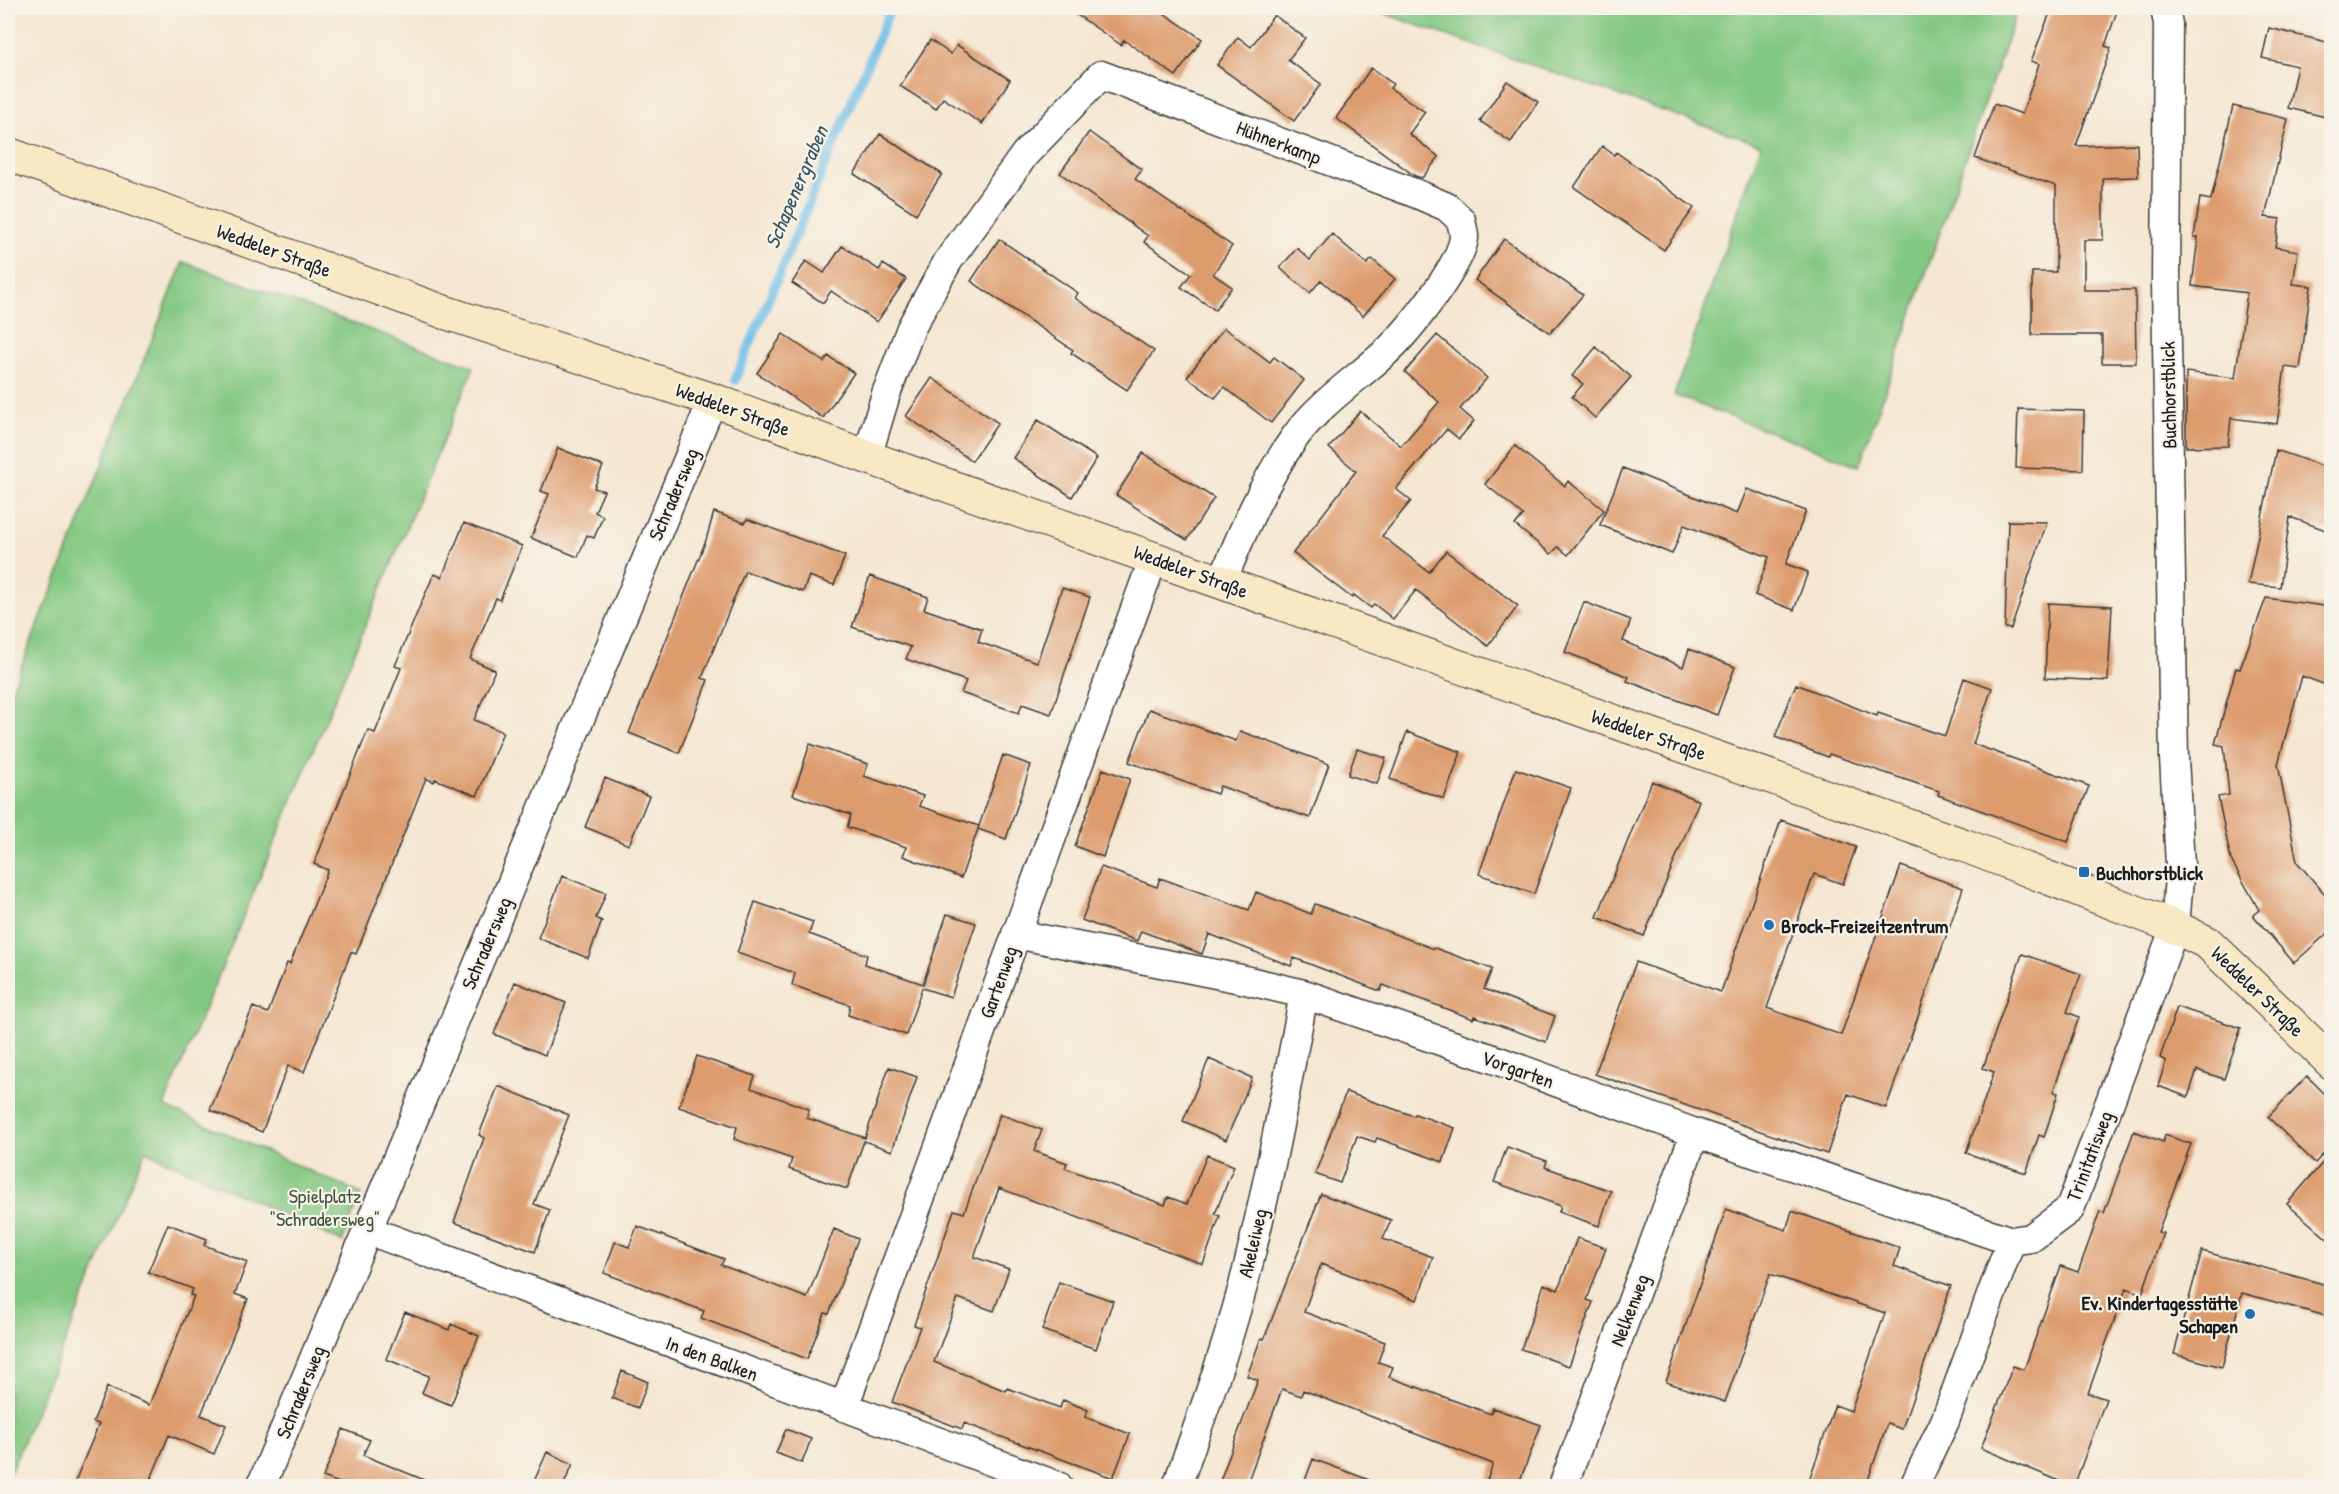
<svg xmlns="http://www.w3.org/2000/svg" width="2339" height="1494" font-family="'Patrick Hand',sans-serif">
  <style>
    .green { fill: #83c882; stroke: #50724f; stroke-width: 1.5 }
    .lines { fill: none; stroke-linecap: round; stroke-linejoin: round }
    .stream { stroke: #6dbee8; stroke-width: 9 }
    .building { fill: #dd9c6e }
    .street-casing { stroke: #3d3a37; stroke-width: 31 }
    .secondary-casing { stroke: #3d3a37; stroke-width: 35 }
    .street { stroke: #fff; stroke-width: 28 }
    .secondary { stroke: #f8e8c3; stroke-width: 33 }
    .poi-dot { fill: #1f6fb2; stroke: #f7f3e8; stroke-width: 2 }
    .labels { text-anchor: middle; dominant-baseline: central; stroke-width: 4.5; stroke-linejoin: round; paint-order: stroke }
    .street-label { font-size: 20px; fill: #1c1c1c; stroke: #f7f3e8 }
    .poi-label { font-size: 20px; font-weight: bold; fill: #1c1c1c; stroke: #f7f3e8; text-anchor: start }
    .park-label { font-size: 20px; fill: #405840; stroke: #f7f3e8 }
    .water-label { font-size: 21px; font-style: italic; fill: #385563; stroke: #f7f3e8 }
  </style>
  <rect width="100%" height="100%" fill="#f7f3e8"/>
  <filter id="ink" filterUnits="userSpaceOnUse"><feTurbulence type="fractalNoise" baseFrequency=".0167" numOctaves="2"/><feDisplacementMap in="SourceGraphic" scale="12" xChannelSelector="R" yChannelSelector="G"/><feConvolveMatrix kernelMatrix="1 2 1 2 8 2 1 2 1" color-interpolation-filters="sRGB"/></filter>
  <filter id="wash" filterUnits="userSpaceOnUse"><feTurbulence type="fractalNoise" baseFrequency=".008" numOctaves="4" result="noise"/><feDisplacementMap in="SourceGraphic" scale="24" xChannelSelector="R" yChannelSelector="G"/><feGaussianBlur stdDeviation="1.35" result="paint"/><feColorMatrix in="noise" values="0 0 0 0 0 0 0 0 0 0 0 0 0 0 0 0 0 1.4 0 .05"/><feComposite in="paint" operator="in"/></filter>
  <g filter="url(#wash)">
    <rect width="100%" height="100%" fill="#f5e7d2"/>
    <path class="green" d="M 1368,8 L 2018,8 L 1859,466 L 1674,395 L 1761,145 Z
      M 183,262 L 474,367 L 164,1106 L 361,1194 L 342,1242 L 145,1151 L 8,1478 L 8,700 Z"/>
    <g class="lines">
      <path class="stream" d="M 735,380 L 891,8"/>
    </g>
    <g id="blocks">
      <path class="building" d="M 1067,8 L 1156,8 L 1202,39 L 1176,76 L 1124,40 L 1121,45 Z
        M 2052,8 L 2118,8 L 2105,46 L 2111,48 L 2076,146 L 2137,144 L 2138,177 L 2103,178 L 2103,240 L 2084,240 L 2084,290 L 2135,290 L 2136,363 L 2102,363 L 2102,335 L 2032,335 L 2032,272 L 2056,272 L 2056,186 L 1975,158 L 1994,104 L 2022,114 L 2039,64 L 2031,61 Z
        M 1274,15 L 1305,38 L 1288,60 L 1321,84 L 1294,121 L 1217,65 L 1238,37 L 1251,47 Z
        M 2269,28 L 2331,43 L 2331,91 L 2326,117 L 2288,108 L 2297,66 L 2262,58 Z
        M 930,40 L 951,54 L 957,45 L 1010,80 L 982,124 L 943,98 L 936,109 L 900,86 Z
        M 1371,68 L 1393,84 L 1390,88 L 1425,112 L 1409,134 L 1439,157 L 1422,178 L 1415,176 L 1336,118 Z
        M 1507,81 L 1538,102 L 1511,142 L 1480,121 Z
        M 2233,106 L 2288,119 L 2265,217 L 2280,219 L 2275,247 L 2298,251 L 2293,284 L 2311,286 L 2300,369 L 2285,367 L 2277,424 L 2231,418 L 2228,446 L 2186,447 L 2186,372 L 2235,378 L 2247,293 L 2192,286 L 2198,237 L 2194,237 L 2200,198 L 2211,200 Z
        M 1089,132 L 1142,170 L 1135,179 L 1232,246 L 1213,274 L 1232,287 L 1215,310 L 1181,287 L 1191,274 L 1144,242 L 1148,236 L 1060,173 Z
        M 880,134 L 942,174 L 916,214 L 854,174 Z
        M 1602,146 L 1614,155 L 1616,152 L 1694,208 L 1664,250 L 1574,187 Z
        M 1332,234 L 1367,264 L 1372,259 L 1395,279 L 1363,316 L 1321,280 L 1310,293 L 1280,268 L 1297,248 L 1310,260 Z
        M 999,239 L 1078,293 L 1075,298 L 1154,351 L 1127,390 L 1071,353 L 1073,350 L 971,281 Z
        M 1504,239 L 1583,295 L 1550,333 L 1475,280 Z
        M 842,246 L 879,270 L 883,264 L 906,279 L 877,322 L 831,291 L 823,303 L 792,283 L 806,261 L 824,273 Z
        M 1224,328 L 1270,362 L 1274,357 L 1304,380 L 1271,423 L 1224,387 L 1215,398 L 1187,377 Z
        M 783,334 L 824,362 L 828,356 L 854,373 L 823,418 L 757,373 Z
        M 1437,335 L 1487,378 L 1460,409 L 1474,421 L 1459,439 L 1447,429 L 1396,489 L 1411,501 L 1382,536 L 1429,572 L 1446,551 L 1518,606 L 1488,646 L 1416,590 L 1393,619 L 1374,604 L 1371,608 L 1354,595 L 1352,598 L 1293,553 L 1356,471 L 1329,448 L 1360,411 L 1401,446 L 1439,402 L 1405,372 Z
        M 1596,347 L 1631,377 L 1595,418 L 1572,397 L 1583,384 L 1572,376 Z
        M 932,378 L 998,423 L 972,461 L 906,416 Z
        M 2018,409 L 2084,411 L 2083,470 L 2016,468 Z
        M 1038,420 L 1097,458 L 1072,497 L 1013,458 Z
        M 1515,446 L 1565,486 L 1568,481 L 1604,510 L 1568,555 L 1558,547 L 1551,554 L 1515,525 L 1523,515 L 1485,484 Z
        M 558,448 L 603,466 L 594,488 L 604,491 L 595,512 L 603,516 L 594,538 L 587,535 L 578,557 L 531,538 L 549,494 L 541,491 Z
        M 2276,450 L 2331,469 L 2331,532 L 2290,517 L 2280,587 L 2248,584 Z
        M 1143,453 L 1214,498 L 1187,540 L 1116,495 Z
        M 1623,468 L 1737,514 L 1747,489 L 1806,511 L 1786,564 L 1808,572 L 1794,610 L 1755,595 L 1769,557 L 1684,525 L 1672,554 L 1600,525 Z
        M 714,512 L 745,523 L 747,519 L 845,556 L 834,585 L 809,576 L 803,592 L 745,571 L 702,678 L 708,680 L 679,753 L 629,733 L 706,540 Z
        M 2008,521 L 2047,522 L 2011,629 L 2005,628 Z
        M 464,523 L 522,546 L 500,600 L 496,598 L 470,659 L 495,670 L 474,720 L 503,732 L 477,796 L 435,779 L 434,782 L 426,778 L 356,954 L 351,952 L 304,1072 L 288,1066 L 262,1132 L 210,1110 L 253,1007 L 268,1013 L 287,963 L 290,964 L 328,870 L 314,864 L 368,730 L 375,733 L 401,668 L 395,666 L 422,601 L 434,574 L 442,577 Z
        M 870,576 L 928,597 L 924,609 L 982,629 L 978,642 L 1037,662 L 1062,588 L 1090,597 L 1051,714 L 1022,704 L 1019,713 L 961,693 L 966,681 L 906,659 L 911,647 L 852,627 Z
        M 2266,598 L 2331,607 L 2331,687 L 2302,676 L 2278,764 L 2297,862 L 2331,901 L 2331,930 L 2294,963 L 2253,915 L 2259,910 L 2231,860 L 2218,797 L 2229,795 L 2224,746 L 2215,744 L 2236,668 L 2240,669 Z
        M 1584,602 L 1631,620 L 1623,641 L 1683,667 L 1689,649 L 1735,667 L 1717,715 L 1627,681 L 1629,677 L 1565,652 Z
        M 2048,603 L 2112,606 L 2108,681 L 2045,678 Z
        M 1964,678 L 1992,688 L 1973,744 L 2089,786 L 2068,842 L 1938,795 L 1939,791 L 1829,754 L 1828,757 L 1775,737 L 1796,684 L 1877,716 L 1878,713 L 1945,736 Z
        M 1149,709 L 1236,741 L 1240,731 L 1329,764 L 1310,818 L 1220,786 L 1217,794 L 1129,762 Z
        M 1407,732 L 1461,752 L 1444,799 L 1390,779 Z
        M 810,744 L 868,764 L 864,776 L 923,796 L 919,806 L 979,826 L 961,878 L 903,856 L 906,847 L 847,827 L 851,815 L 793,795 Z
        M 1357,749 L 1386,758 L 1377,784 L 1348,775 Z
        M 1003,755 L 1031,765 L 1006,839 L 978,829 Z
        M 1103,769 L 1130,779 L 1103,857 L 1075,846 Z
        M 1516,769 L 1571,788 L 1534,894 L 1479,874 Z
        M 605,778 L 649,796 L 629,845 L 585,827 Z
        M 1652,781 L 1699,801 L 1644,936 L 1597,917 Z
        M 1781,820 L 1856,847 L 1843,884 L 1814,874 L 1767,1008 L 1841,1035 L 1901,866 L 1963,888 L 1886,1108 L 1848,1094 L 1827,1154 L 1595,1074 L 1636,962 L 1721,992 Z
        M 1101,867 L 1157,887 L 1160,878 L 1249,910 L 1256,892 L 1311,914 L 1315,904 L 1434,949 L 1435,948 L 1492,969 L 1484,989 L 1555,1016 L 1546,1042 L 1474,1016 L 1473,1019 L 1383,985 L 1380,991 L 1294,958 L 1291,966 L 1209,934 L 1202,954 L 1141,931 L 1137,941 L 1082,920 Z
        M 562,876 L 606,893 L 596,918 L 602,921 L 588,958 L 538,938 Z
        M 755,902 L 813,922 L 809,934 L 867,955 L 865,964 L 923,984 L 947,914 L 976,923 L 951,997 L 922,988 L 906,1035 L 848,1015 L 850,1005 L 792,985 L 795,973 L 737,953 Z
        M 2022,954 L 2081,974 L 2067,1012 L 2079,1017 L 2053,1092 L 2058,1093 L 2044,1137 L 2039,1135 L 2026,1173 L 1966,1153 L 1994,1072 L 1983,1068 Z
        M 515,982 L 566,1003 L 545,1055 L 494,1034 Z
        M 2177,1007 L 2241,1028 L 2224,1079 L 2197,1070 L 2188,1097 L 2158,1086 L 2166,1061 L 2160,1058 Z
        M 697,1056 L 755,1076 L 751,1088 L 809,1109 L 807,1118 L 865,1138 L 889,1067 L 917,1077 L 892,1151 L 864,1141 L 847,1189 L 789,1169 L 792,1159 L 734,1139 L 737,1127 L 679,1107 Z
        M 1209,1059 L 1252,1078 L 1226,1140 L 1183,1121 Z
        M 2307,1076 L 2331,1100 L 2331,1146 L 2315,1163 L 2268,1117 Z
        M 498,1086 L 569,1115 L 534,1204 L 550,1210 L 535,1252 L 454,1222 L 484,1138 L 479,1135 Z
        M 1346,1092 L 1414,1116 L 1415,1114 L 1455,1128 L 1443,1162 L 1377,1138 L 1375,1142 L 1357,1136 L 1340,1183 L 1315,1174 Z
        M 1000,1114 L 1042,1130 L 1034,1151 L 1067,1163 L 1065,1168 L 1165,1205 L 1168,1197 L 1187,1204 L 1207,1155 L 1234,1166 L 1215,1214 L 1220,1216 L 1203,1264 L 999,1188 L 974,1257 L 1009,1269 L 994,1311 L 958,1298 L 934,1362 L 1006,1391 L 1007,1388 L 1060,1408 L 1063,1400 L 1088,1410 L 1085,1417 L 1130,1434 L 1113,1478 L 964,1423 L 962,1429 L 892,1402 L 920,1327 L 914,1325 L 954,1210 L 964,1213 Z
        M 2134,1131 L 2163,1142 L 2165,1135 L 2191,1144 L 2158,1232 L 2163,1233 L 2142,1294 L 2126,1288 L 2088,1393 L 2106,1399 L 2074,1486 L 2071,1486 L 1981,1448 L 2013,1366 L 2024,1370 L 2061,1266 L 2078,1272 L 2100,1211 L 2104,1213 Z
        M 1507,1147 L 1547,1161 L 1545,1167 L 1611,1191 L 1599,1226 L 1559,1212 L 1561,1206 L 1494,1182 Z
        M 2331,1153 L 2331,1242 L 2287,1204 Z
        M 1321,1194 L 1391,1220 L 1383,1239 L 1433,1257 L 1417,1300 L 1321,1264 L 1304,1312 L 1385,1342 L 1378,1362 L 1393,1367 L 1389,1377 L 1491,1414 L 1493,1408 L 1541,1425 L 1518,1486 L 1485,1486 L 1493,1464 L 1303,1390 L 1301,1396 L 1282,1389 L 1246,1486 L 1218,1486 L 1258,1380 L 1247,1376 L 1261,1338 L 1264,1339 Z
        M 1726,1209 L 1786,1230 L 1792,1211 L 1900,1248 L 1894,1266 L 1951,1286 L 1902,1429 L 1887,1424 L 1866,1486 L 1807,1486 L 1835,1405 L 1851,1411 L 1885,1313 L 1770,1274 L 1725,1402 L 1666,1382 Z
        M 168,1224 L 207,1239 L 204,1245 L 247,1262 L 235,1294 L 248,1299 L 201,1415 L 226,1425 L 214,1454 L 169,1435 L 148,1486 L 73,1486 L 99,1424 L 93,1422 L 107,1387 L 149,1405 L 194,1296 L 190,1295 L 193,1289 L 148,1272 Z
        M 637,1226 L 724,1259 L 721,1265 L 807,1298 L 834,1229 L 858,1239 L 829,1314 L 825,1313 L 807,1359 L 701,1318 L 704,1311 L 604,1273 L 615,1242 L 629,1247 Z
        M 1577,1238 L 1606,1248 L 1587,1300 L 1593,1302 L 1569,1366 L 1521,1349 L 1544,1284 L 1558,1290 Z
        M 2202,1251 L 2331,1286 L 2331,1295 L 2326,1316 L 2242,1293 L 2222,1367 L 2174,1354 Z
        M 1059,1282 L 1113,1301 L 1096,1349 L 1042,1330 Z
        M 405,1312 L 449,1330 L 451,1324 L 479,1336 L 451,1405 L 422,1393 L 429,1376 L 386,1359 Z
        M 622,1371 L 648,1382 L 638,1408 L 612,1398 Z
        M 343,1429 L 370,1440 L 363,1455 L 439,1486 L 347,1486 L 323,1477 Z
        M 786,1429 L 811,1439 L 802,1463 L 776,1453 Z
        M 547,1452 L 573,1464 L 563,1486 L 532,1486 Z
        M 1313,1459 L 1380,1484 L 1379,1486 L 1303,1486 Z"/>
    </g>
  </g>
  <g filter="url(#ink)">
    <use href="#blocks" fill-opacity="0" stroke="#3d3a37" stroke-width="1.5"/>
    <g class="lines">
      <g class="street-casing">
        <path id="street" d="M 867,457 L 886,394 L 911,328 L 948,261 L 1025,154 L 1101,75 L 1417,194 L 1447,207 L 1461,220 C 1462,225 1464,232 1464,238 C 1460,267 1407,333 1385,353 C 1354,381 1320,403 1295,437 C 1264,481 1242,532 1222,582
          M 1016,934 L 1241,979 L 1304,994 L 1496,1060 L 1695,1133 L 2011,1241
          M 367,1230 L 1058,1486
          M 844,1407 L 1154,557
          M 261,1486 L 706,416 L 716,401
          M 1177,1486 C 1202,1414 1230,1341 1248,1266 C 1270,1176 1287,1085 1304,994
          M 1563,1486 L 1695,1133
          M 1914,1486 L 1945,1421 L 2011,1241 L 2031,1238 L 2070,1209 L 2175,927 L 2180,865 L 2174,758 L 2166,283 L 2168,24 L 2165,8"/>
      </g>
      <g class="secondary-casing">
        <path id="secondary" d="M 8,154 L 444,312 L 716,401 L 867,457 L 1966,846 L 2175,927 L 2208,943 L 2332,1063"/>
      </g>
      <use href="#street" class="street"/>
      <use href="#secondary" class="secondary"/>
    </g>
  </g>
  <g class="poi-dot">
    <rect x="2078" y="866" width="12" height="12" rx="3"/>
    <circle cx="1769" cy="925" r="6"/>
    <circle cx="2250" cy="1314" r="6"/>
  </g>
  <g class="labels">
    <g class="street-label">
      <text transform="translate(1279 142) rotate(21)">Hühnerkamp</text>
      <text transform="translate(274 250) rotate(20)">Weddeler Straße</text>
      <text transform="translate(2168 395) rotate(-91)">Buchhorstblick</text>
      <text transform="translate(733 409) rotate(20)">Weddeler Straße</text>
      <text transform="translate(673 494) rotate(-67)">Schradersweg</text>
      <text transform="translate(1191 571) rotate(20)">Weddeler Straße</text>
      <text transform="translate(1649 734) rotate(19)">Weddeler Straße</text>
      <text transform="translate(486 943) rotate(-67)">Schradersweg</text>
      <text transform="translate(998 982) rotate(-70)">Gartenweg</text>
      <text transform="translate(2258 991) rotate(44)">Weddeler Straße</text>
      <text transform="translate(1518 1069) rotate(20)">Vorgarten</text>
      <text transform="translate(2089 1156) rotate(-69)">Trinitatisweg</text>
      <text transform="translate(1252 1243) rotate(-77)">Akeleiweg</text>
      <text transform="translate(1629 1310) rotate(-69)">Nelkenweg</text>
      <text transform="translate(712 1358) rotate(20)">In den Balken</text>
      <text transform="translate(300 1392) rotate(-68)">Schradersweg</text>
    </g>
    <g class="poi-label">
      <text x="2096" y="872">Buchhorstblick</text>
      <text x="1781" y="925">Brock-Freizeitzentrum</text>
      <text x="2238" y="1302" text-anchor="end">Ev. Kindertagesstätte<tspan x="2238" dy="23">Schapen</tspan></text>
    </g>
    <g class="park-label">
      <text x="325" y="1195">Spielplatz<tspan x="325" dy="23">"Schradersweg"</tspan></text>
    </g>
    <g class="water-label">
      <text transform="translate(796 187) rotate(-67)">Schapenergraben</text>
    </g>
  </g>
  <rect width="2339" height="1494" fill="none" stroke="#f7f3e8" stroke-width="30"/>
</svg>
